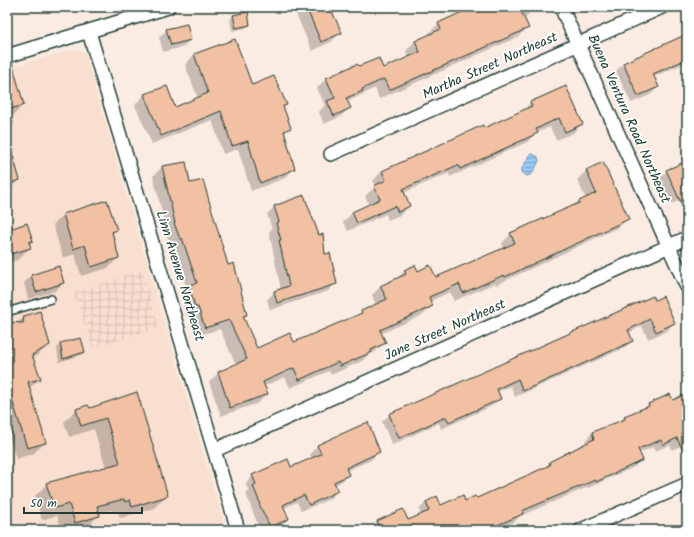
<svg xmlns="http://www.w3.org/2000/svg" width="694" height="537" font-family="Kalam,sans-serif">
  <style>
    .built { fill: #f8dfd0 }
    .industrial { fill: url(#industrial-grid) }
    .water { fill: url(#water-rules); stroke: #6990a8 }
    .shadow { fill: #0003; fill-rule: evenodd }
    .building { fill: #f2c0a2; stroke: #1f3d34 }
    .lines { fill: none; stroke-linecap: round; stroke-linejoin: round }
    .service-casing { stroke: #1f3d34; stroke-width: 10 }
    .minor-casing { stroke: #1f3d34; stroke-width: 16 }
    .service { stroke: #fff; stroke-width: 7 }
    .minor { stroke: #fff; stroke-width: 13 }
    .labels { text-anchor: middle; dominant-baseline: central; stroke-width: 3.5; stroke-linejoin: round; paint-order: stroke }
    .street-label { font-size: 14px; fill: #1f3d34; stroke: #fff }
  </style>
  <defs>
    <pattern id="industrial-grid" width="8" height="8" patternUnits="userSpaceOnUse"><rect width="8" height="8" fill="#f8dfd0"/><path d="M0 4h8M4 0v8" fill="none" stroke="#d4c0b3"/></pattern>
    <pattern id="water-rules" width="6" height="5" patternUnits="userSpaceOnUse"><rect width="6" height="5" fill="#9ac8f5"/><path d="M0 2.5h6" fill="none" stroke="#7da4c7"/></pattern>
  </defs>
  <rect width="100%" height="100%" fill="#fbece3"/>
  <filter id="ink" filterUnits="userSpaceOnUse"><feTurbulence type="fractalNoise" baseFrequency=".025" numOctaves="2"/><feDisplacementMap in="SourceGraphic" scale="8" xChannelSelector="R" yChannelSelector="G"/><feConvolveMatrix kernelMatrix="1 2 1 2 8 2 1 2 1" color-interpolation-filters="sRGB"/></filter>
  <g filter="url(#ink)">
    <path class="built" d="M 75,49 L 85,53 L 226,530 L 7,530 L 7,68 Z"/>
    <path class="industrial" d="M 142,270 L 159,327 L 93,348 L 74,293 Z"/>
    <path class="water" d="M 533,154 L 538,157 L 539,161 L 532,174 L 527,176 L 522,172 L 522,168 L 530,155 Z"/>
    <path class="shadow" d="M 303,7 L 347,7 L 332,14 L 341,32 L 331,42 L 312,51 L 296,14 Z
      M 475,7 L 531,7 L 532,10 L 524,19 L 527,27 L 518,37 L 379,99 L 375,88 L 347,102 L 350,108 L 340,117 L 324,124 L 319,112 L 325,105 L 317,88 L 327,78 L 358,68 L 383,69 L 409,58 L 406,51 L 415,41 L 430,35 L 429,33 L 438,24 Z
      M 233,16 L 249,24 L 246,28 L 232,31 L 230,20 Z
      M 167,30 L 190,40 L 183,47 L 163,52 L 159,37 Z
      M 687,35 L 687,62 L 653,77 L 658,87 L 650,95 L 631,103 L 616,71 L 624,63 Z
      M 234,40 L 252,87 L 285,104 L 283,107 L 290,128 L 284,134 L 294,169 L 285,178 L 251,191 L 238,149 L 223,154 L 212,120 L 152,144 L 135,105 L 144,95 L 167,88 L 174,108 L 198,98 L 185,65 L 194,55 Z
      M 7,75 L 23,105 L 12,117 L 14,124 L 7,130 Z
      M 531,102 L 582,124 L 573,133 L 556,140 L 550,127 L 536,133 L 527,142 L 450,177 L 449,173 L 403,193 L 409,206 L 400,215 L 388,220 L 386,214 L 348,231 L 343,222 L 352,213 L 369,205 L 365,196 L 376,186 L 373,181 L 382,171 L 522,112 Z
      M 7,142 L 19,180 L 7,192 Z
      M 687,162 L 687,197 L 671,204 L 659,178 L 667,171 Z
      M 603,163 L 628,218 L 619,227 L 496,285 L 495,283 L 454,301 L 450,292 L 430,301 L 432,306 L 423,315 L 380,334 L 384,343 L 375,352 L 367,356 L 362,361 L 331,375 L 329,371 L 290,388 L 285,377 L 264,386 L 267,394 L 258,403 L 221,416 L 209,382 L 218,373 L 236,365 L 220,329 L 196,336 L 189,315 L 186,316 L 181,295 L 187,289 L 173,246 L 171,247 L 166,233 L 167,232 L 153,176 L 162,167 L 190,185 L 227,266 L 246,315 L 243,318 L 257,349 L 294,343 L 356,317 L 362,312 L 376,305 L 372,295 L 381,286 L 395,280 L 405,271 L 417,272 L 435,279 L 504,249 L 502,243 L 511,234 L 576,205 L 586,199 L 577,180 L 586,171 Z
      M 107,201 L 116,230 L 111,234 L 118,258 L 108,268 L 81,276 L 75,254 L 63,258 L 53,225 L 63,215 Z
      M 274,207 L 324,255 L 335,284 L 328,291 L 270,310 L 267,300 L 274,292 L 281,290 L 269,231 L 272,229 L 267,214 Z
      M 7,219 L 10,230 L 32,241 L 29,244 L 30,248 L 17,260 L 7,263 Z
      M 58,268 L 63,283 L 55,291 L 28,299 L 24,283 L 31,276 Z
      M 655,301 L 674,323 L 667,331 L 648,339 L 642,326 L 629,333 L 632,341 L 624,348 L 515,397 L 511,386 L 497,392 L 499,398 L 492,406 L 441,429 L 439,423 L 392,445 L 382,422 L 390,414 L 626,308 L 627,310 Z
      M 24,317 L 49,345 L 33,359 L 40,378 L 29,389 L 45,442 L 34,453 L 16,459 L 7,430 L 7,332 Z
      M 60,344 L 84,352 L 81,355 L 59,362 L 57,348 Z
      M 136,393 L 166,496 L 154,508 L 120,518 L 118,512 L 113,513 L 112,510 L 99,514 L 87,528 L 79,530 L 62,530 L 57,515 L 42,520 L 35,496 L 47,484 L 106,468 L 94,429 L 69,437 L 64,422 L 76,410 L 88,406 L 89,410 Z
      M 687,395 L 687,443 L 672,450 L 670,445 L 655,451 L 653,447 L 639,453 L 642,459 L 634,467 L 588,488 L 588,487 L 520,516 L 514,522 L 493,530 L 370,530 L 377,522 L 407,521 L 421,515 L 419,510 L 426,502 L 440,506 L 476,499 L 543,469 L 549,463 L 586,444 L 585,441 L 592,433 L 619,423 L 624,417 L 644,409 L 649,405 L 672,401 Z
      M 367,424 L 379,452 L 371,460 L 346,471 L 348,475 L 341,482 L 334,485 L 337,491 L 330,499 L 301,511 L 297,502 L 284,508 L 288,518 L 281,526 L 271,530 L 260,530 L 246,494 L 249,491 L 245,484 L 253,476 L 291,469 L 312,459 L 310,454 L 317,446 ZM 317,448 L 319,448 L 323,459 L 322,459 Z
      M 687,523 L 687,530 L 672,530 Z"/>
    <path class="building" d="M 306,7 L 330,7 L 342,33 L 321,42 Z
      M 473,7 L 519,7 L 529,28 L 389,90 L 384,79 L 362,89 L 363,91 L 346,98 L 351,108 L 334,116 L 327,101 L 335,98 L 326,78 L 357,64 L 359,66 L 379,58 L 383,68 L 420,52 L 415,41 L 441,29 L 438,23 Z
      M 248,12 L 250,25 L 236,28 L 233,15 Z
      M 187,24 L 191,40 L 171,45 L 166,29 Z
      M 687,34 L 687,59 L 653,74 L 659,87 L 638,96 L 623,63 Z
      M 235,39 L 252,85 L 274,76 L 287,105 L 283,106 L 291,128 L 284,131 L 295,169 L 260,183 L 248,141 L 232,146 L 221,111 L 161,136 L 144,94 L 167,86 L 175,107 L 208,93 L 194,54 Z
      M 12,63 L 24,105 L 7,110 L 7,64 Z
      M 566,86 L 583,124 L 565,132 L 559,118 L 536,129 L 538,133 L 495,153 L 460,169 L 458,165 L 403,189 L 410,206 L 398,212 L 395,206 L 357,223 L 352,212 L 380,199 L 374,186 L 386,180 L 382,171 L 483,125 L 484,128 L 532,106 L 530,102 Z
      M 10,146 L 20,180 L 7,184 L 7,147 Z
      M 687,161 L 687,216 L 666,170 Z
      M 186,162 L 190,183 L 203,180 L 228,265 L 234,263 L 247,315 L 243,316 L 257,348 L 290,333 L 294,342 L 362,313 L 361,311 L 387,299 L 380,286 L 406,274 L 404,270 L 415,265 L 418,271 L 430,265 L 436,277 L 515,243 L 510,233 L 579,203 L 579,201 L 596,193 L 586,170 L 603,162 L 629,219 L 505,277 L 504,275 L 463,293 L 459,284 L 429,297 L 433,306 L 380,330 L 386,343 L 371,350 L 372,352 L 340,366 L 338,362 L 299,380 L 294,368 L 263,382 L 268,394 L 230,408 L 218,372 L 247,359 L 229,320 L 205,328 L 198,307 L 195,307 L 189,285 L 197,283 L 182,238 L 180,239 L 174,223 L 175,223 L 162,166 Z
      M 304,195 L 319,235 L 323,234 L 325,254 L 330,253 L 337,284 L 277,303 L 274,291 L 289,286 L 279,240 L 281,240 L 276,223 L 279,222 L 274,206 Z
      M 107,200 L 117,230 L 112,232 L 119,258 L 91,267 L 85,245 L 73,249 L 63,214 Z
      M 27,223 L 33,241 L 29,242 L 31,248 L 7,255 L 7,230 Z
      M 59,266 L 64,283 L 36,292 L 31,275 Z
      M 653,296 L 655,300 L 663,296 L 675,323 L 656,332 L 650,319 L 628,330 L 633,341 L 523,391 L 518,379 L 497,389 L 501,399 L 449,422 L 446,417 L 399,438 L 389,414 Z
      M 40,311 L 50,345 L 32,355 L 41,379 L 28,382 L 46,443 L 27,448 L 7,383 L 7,322 L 23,323 L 24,316 Z
      M 81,338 L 85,352 L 63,359 L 60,343 Z
      M 137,392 L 168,496 L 132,507 L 130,500 L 125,502 L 124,499 L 97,506 L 100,516 L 75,523 L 69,504 L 54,508 L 46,483 L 120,463 L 106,418 L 81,426 L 76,409 L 88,405 L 90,408 Z
      M 687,393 L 687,459 L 677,438 L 663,445 L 661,440 L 638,449 L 643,460 L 596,482 L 595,480 L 522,511 L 523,514 L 486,530 L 380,530 L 377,521 L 403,509 L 408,520 L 429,511 L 426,502 L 437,496 L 441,505 L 463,495 L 465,501 L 475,496 L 477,498 L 550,465 L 549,462 L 594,439 L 592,432 L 625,419 L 624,416 L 649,406 L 648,404 L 670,394 L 673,400 Z
      M 368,422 L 380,452 L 346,468 L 349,475 L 334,482 L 338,491 L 309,505 L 304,495 L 283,505 L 289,519 L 270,527 L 259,504 L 260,503 L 253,486 L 256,484 L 252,475 L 288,459 L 291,467 L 321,454 L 317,445 Z"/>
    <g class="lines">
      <g class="service-casing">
        <path id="service" d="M 7,312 L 51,299"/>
      </g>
      <g class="minor-casing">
        <path id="minor" d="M 561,7 L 687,287
          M 89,32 L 238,530
          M 7,56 L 168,7
          M 331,154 L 662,7
          M 215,450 L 687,238
          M 581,530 L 687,484"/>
      </g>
      <use href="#service" class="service"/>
      <use href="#minor" class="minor"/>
    </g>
  </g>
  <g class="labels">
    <g class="street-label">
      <text transform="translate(490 66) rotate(-24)">Martha Street Northeast</text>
      <text transform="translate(629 119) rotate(66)">Buena Ventura Road Northeast</text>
      <text transform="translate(180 276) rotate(73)">Linn Avenue Northeast</text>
      <text transform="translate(445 330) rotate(-24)">Jane Street Northeast</text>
    </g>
  </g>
  <rect width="694" height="537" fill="none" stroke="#fff" stroke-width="24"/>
  <rect x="12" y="12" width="670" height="513" fill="none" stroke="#1f3d34" stroke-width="1.5" filter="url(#ink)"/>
  <path d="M24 507v6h118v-6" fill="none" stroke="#1f3d34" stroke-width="2"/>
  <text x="30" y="507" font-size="12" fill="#1f3d34" stroke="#ffffff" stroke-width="3" paint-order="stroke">50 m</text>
</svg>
